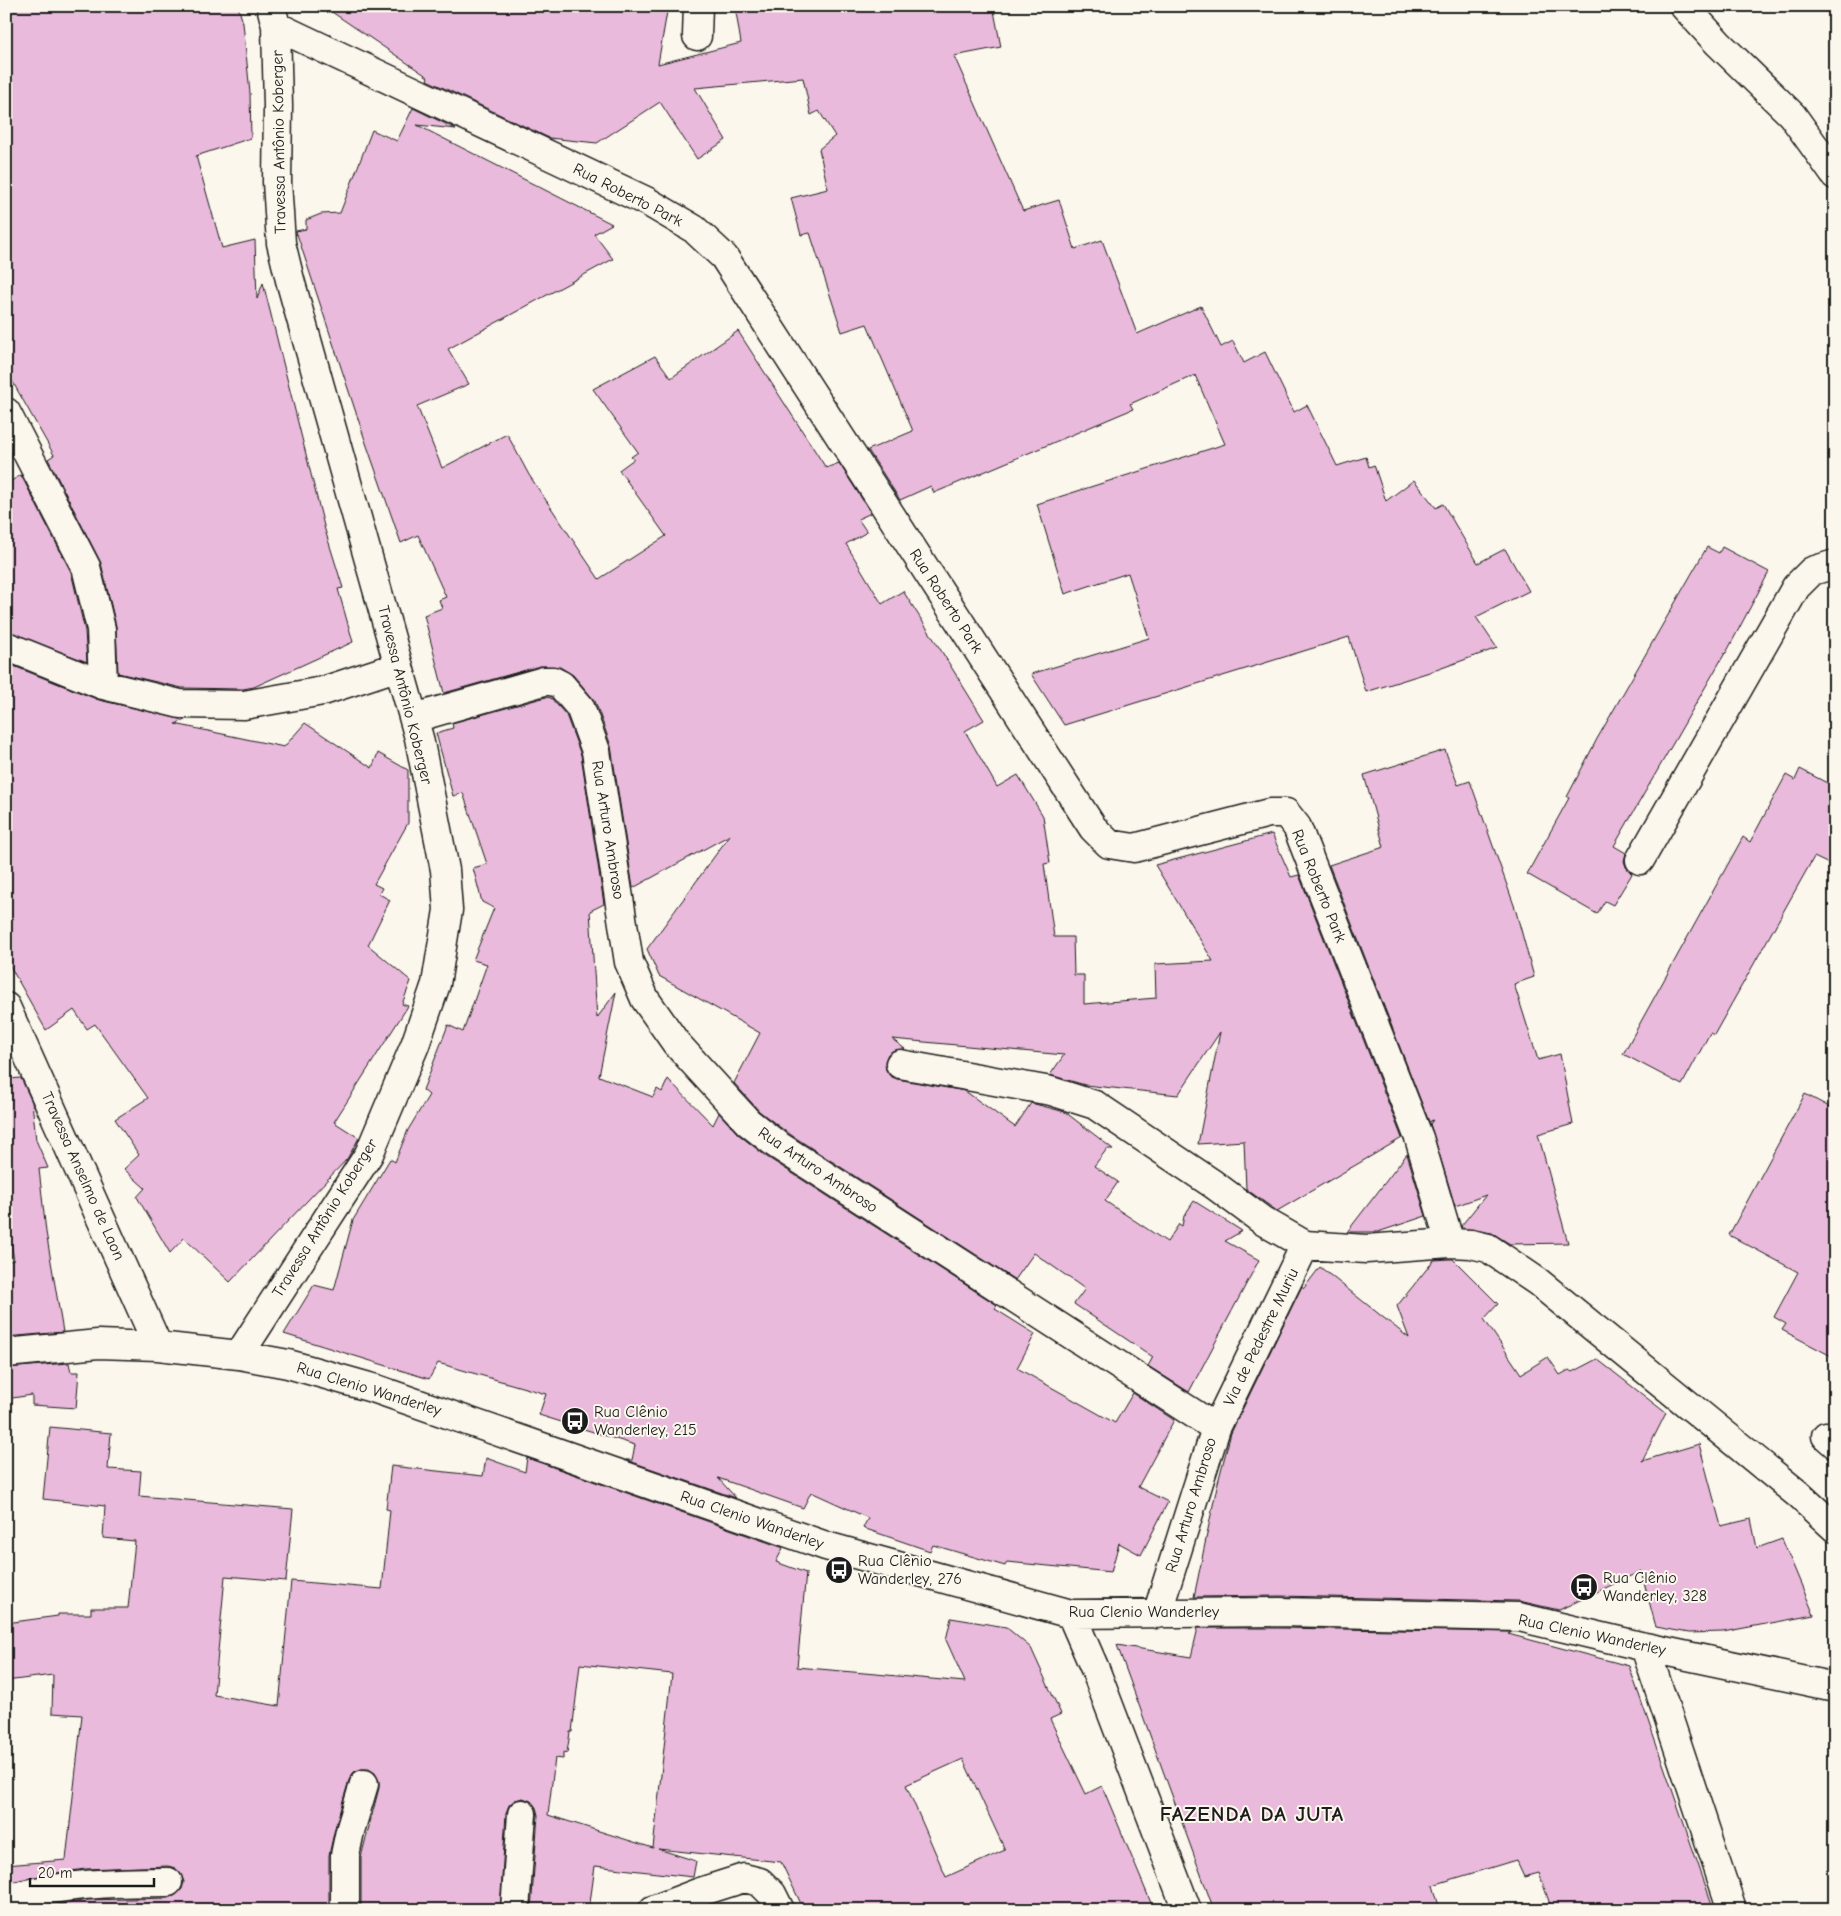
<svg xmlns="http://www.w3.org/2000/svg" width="1841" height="1916" font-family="'Comic Neue',sans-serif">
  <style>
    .building { fill: #eabadc; stroke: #1c1c1c; fill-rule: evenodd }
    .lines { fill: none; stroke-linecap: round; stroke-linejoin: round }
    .minor-casing { stroke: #1c1c1c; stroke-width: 31 }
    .minor { stroke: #fbf7ec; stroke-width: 28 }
    .labels { text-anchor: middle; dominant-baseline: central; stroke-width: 4; stroke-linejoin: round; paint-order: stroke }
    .street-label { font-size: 16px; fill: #1c1c1c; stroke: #fbf7ec }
    .poi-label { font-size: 16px; fill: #1c1c1c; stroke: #fbf7ec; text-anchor: start }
    .district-label { font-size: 21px; font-weight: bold; letter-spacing: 1px; fill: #1c1c1c; stroke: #fbf7ec }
  </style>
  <rect width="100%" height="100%" fill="#fbf7ec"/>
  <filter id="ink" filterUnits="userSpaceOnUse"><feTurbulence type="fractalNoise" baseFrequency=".02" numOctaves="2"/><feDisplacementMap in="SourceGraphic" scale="10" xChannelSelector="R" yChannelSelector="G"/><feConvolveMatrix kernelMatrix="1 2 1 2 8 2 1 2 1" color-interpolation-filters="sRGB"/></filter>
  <g filter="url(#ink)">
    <path class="building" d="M 6,6 L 238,6 L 243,23 L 250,93 L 251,138 L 196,156 L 222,248 L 255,240 L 257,299 L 263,283 L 325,530 L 343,588 L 338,589 L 353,642 L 254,687 L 243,689 L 182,688 L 118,673 L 116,626 L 101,563 L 48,459 L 54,455 L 6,370 Z
      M 323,6 L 668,6 L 658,64 L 741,43 L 735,6 L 993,6 L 1001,47 L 954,56 L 1023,211 L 1059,200 L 1075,249 L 1102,240 L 1137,334 L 1201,306 L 1221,347 L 1233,341 L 1244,363 L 1265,352 L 1294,412 L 1307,405 L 1337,466 L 1366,457 L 1369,467 L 1374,465 L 1386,501 L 1414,480 L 1436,508 L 1443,504 L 1478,563 L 1505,549 L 1529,591 L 1476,617 L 1497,648 L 1439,669 L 1366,692 L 1349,637 L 1064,725 L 1031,674 L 1149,638 L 1128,573 L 1065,594 L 1037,504 L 1225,444 L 1195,375 L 1130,404 L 1133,409 L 934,493 L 931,486 L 900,500 L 868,450 L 913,431 L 867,324 L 842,332 L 810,233 L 801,235 L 791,198 L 828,189 L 819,149 L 835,136 L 819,111 L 811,115 L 803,78 L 695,88 L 726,140 L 697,159 L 660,102 L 597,143 L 549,138 L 427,80 L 428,77 Z
      M 413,108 L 456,129 L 417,125 L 612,224 L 594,234 L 613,259 L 448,349 L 469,384 L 417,406 L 442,468 L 507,434 L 529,475 L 599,579 L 666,536 L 619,470 L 634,459 L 631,457 L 638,452 L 593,389 L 655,356 L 671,378 L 738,331 L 826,468 L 839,463 L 871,513 L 858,519 L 867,532 L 846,544 L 882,604 L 903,591 L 937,644 L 984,720 L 965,731 L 997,787 L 1018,775 L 1043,816 L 1050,863 L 1044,864 L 1054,937 L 1073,937 L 1074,975 L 1084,975 L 1084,1004 L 1156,998 L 1155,964 L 1213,961 L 1155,865 L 1272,834 L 1291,877 L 1299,875 L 1402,1138 L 1277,1211 L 1246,1189 L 1244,1141 L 1198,1144 L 1220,1032 L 1178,1095 L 1085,1085 L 1050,1075 L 1064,1055 L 892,1039 L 905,1049 L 894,1050 L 888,1054 L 885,1061 L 886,1070 L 890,1076 L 897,1079 L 965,1091 L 1015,1127 L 1031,1103 L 1065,1112 L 1113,1149 L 1107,1149 L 1094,1166 L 1118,1182 L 1105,1201 L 1167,1242 L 1179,1224 L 1182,1226 L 1184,1216 L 1194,1201 L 1242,1231 L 1225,1241 L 1259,1260 L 1189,1392 L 1148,1366 L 1153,1357 L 1074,1304 L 1085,1289 L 1034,1253 L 1015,1280 L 785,1131 L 759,1111 L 734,1083 L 760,1033 L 659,976 L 647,949 L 730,835 L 633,888 L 611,746 L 595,701 L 573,675 L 560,667 L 540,666 L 444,693 L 424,615 L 442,608 L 439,600 L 446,597 L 418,535 L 401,543 L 366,443 L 296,231 L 306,229 L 306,220 L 321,214 L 340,213 L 372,130 L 397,141 Z
      M 21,475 L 71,572 L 85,631 L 87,662 L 6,631 L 6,484 Z
      M 1707,547 L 1719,553 L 1722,547 L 1769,572 L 1726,653 L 1725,653 L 1614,846 L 1626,853 L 1624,861 L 1626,867 L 1632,874 L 1613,905 L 1605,901 L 1597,914 L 1527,874 L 1569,798 L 1567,797 L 1597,739 Z
      M 6,663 L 99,700 L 185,720 L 175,724 L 284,747 L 305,723 L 372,768 L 378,753 L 408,770 L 408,823 L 374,884 L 382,888 L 379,894 L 390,900 L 368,945 L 411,981 L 402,1004 L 408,1006 L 334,1122 L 359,1138 L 347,1159 L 230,1282 L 184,1238 L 170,1253 L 137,1197 L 145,1188 L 124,1169 L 139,1155 L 115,1119 L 148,1098 L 95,1024 L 87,1029 L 74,1010 L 46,1030 L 6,959 Z
      M 546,697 L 551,698 L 566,715 L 581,755 L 604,904 L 590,911 L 597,1018 L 616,992 L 599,1076 L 653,1097 L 657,1089 L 662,1092 L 668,1079 L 713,1125 L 719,1113 L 738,1134 L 767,1157 L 997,1305 L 995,1309 L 1035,1334 L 1017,1368 L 1115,1423 L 1133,1393 L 1174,1420 L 1138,1487 L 1168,1502 L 1141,1555 L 1119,1543 L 1111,1572 L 1007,1562 L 1005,1566 L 933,1545 L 930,1551 L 863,1528 L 868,1518 L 811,1492 L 803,1508 L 718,1478 L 736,1498 L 626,1460 L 632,1460 L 635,1445 L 539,1415 L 546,1394 L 438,1363 L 429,1379 L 284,1334 L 314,1285 L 334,1290 L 353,1220 L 390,1159 L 395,1162 L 408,1130 L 429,1095 L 423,1090 L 448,1025 L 463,1032 L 487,964 L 473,960 L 494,908 L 482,902 L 473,868 L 487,864 L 463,793 L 453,796 L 436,733 L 453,728 L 452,723 Z
      M 1445,750 L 1458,785 L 1470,781 L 1515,908 L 1534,977 L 1514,984 L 1538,1060 L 1560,1054 L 1573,1124 L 1538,1134 L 1568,1243 L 1510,1244 L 1492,1233 L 1462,1228 L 1461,1226 L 1486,1195 L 1455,1206 L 1430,1124 L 1433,1120 L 1429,1122 L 1329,865 L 1384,847 L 1364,775 Z
      M 1800,769 L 1835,787 L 1835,867 L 1814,857 L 1714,1035 L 1710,1033 L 1682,1085 L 1623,1054 L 1743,837 L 1750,842 L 1786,775 L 1795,780 Z
      M 6,1074 L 8,1079 L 21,1078 L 32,1102 L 36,1140 L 48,1168 L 39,1169 L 46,1232 L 63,1332 L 6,1337 L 6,1262 L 14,1260 L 6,1216 Z
      M 1805,1094 L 1835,1110 L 1835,1358 L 1782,1330 L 1786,1324 L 1774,1317 L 1798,1272 L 1729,1235 Z
      M 1407,1154 L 1426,1216 L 1378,1232 L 1347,1232 Z
      M 1450,1259 L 1453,1259 L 1498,1304 L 1484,1319 L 1521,1374 L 1548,1357 L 1560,1375 L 1569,1370 L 1572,1372 L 1597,1359 L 1666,1413 L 1642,1461 L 1699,1444 L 1721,1526 L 1751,1519 L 1757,1548 L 1782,1539 L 1814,1615 L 1723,1632 L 1689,1633 L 1656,1627 L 1641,1571 L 1559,1610 L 1519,1601 L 1279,1596 L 1194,1597 L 1217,1486 L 1231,1433 L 1302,1286 L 1304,1288 L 1320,1267 L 1409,1338 L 1397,1306 L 1434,1260 Z
      M 69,1363 L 71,1372 L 79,1372 L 76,1408 L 32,1405 L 32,1395 L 6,1399 L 6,1368 Z
      M 50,1427 L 111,1433 L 108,1469 L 141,1471 L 139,1496 L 293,1509 L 286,1581 L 225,1576 L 214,1695 L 279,1706 L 291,1581 L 382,1589 L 390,1510 L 386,1509 L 391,1466 L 483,1476 L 486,1458 L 525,1472 L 527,1458 L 781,1547 L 783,1548 L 776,1562 L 806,1573 L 797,1667 L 965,1682 L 946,1640 L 951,1618 L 1006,1627 L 1031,1648 L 1061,1714 L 1050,1719 L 1086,1794 L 1102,1786 L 1154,1910 L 804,1910 L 781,1862 L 658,1849 L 696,1861 L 693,1877 L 595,1866 L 589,1910 L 531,1910 L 538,1815 L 536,1808 L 531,1801 L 523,1798 L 515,1800 L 509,1805 L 506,1813 L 500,1910 L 361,1910 L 361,1857 L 379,1788 L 379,1781 L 375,1773 L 369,1769 L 361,1769 L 354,1772 L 349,1780 L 335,1828 L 329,1855 L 329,1910 L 27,1910 L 88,1900 L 169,1898 L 176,1895 L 182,1889 L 184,1882 L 181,1874 L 175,1868 L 168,1866 L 85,1869 L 44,1875 L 6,1883 L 6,1865 L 66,1860 L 82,1715 L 52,1713 L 53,1675 L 6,1681 L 6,1623 L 58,1616 L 58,1614 L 91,1614 L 91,1608 L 128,1608 L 135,1541 L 103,1538 L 105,1506 L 43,1499 ZM 580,1664 L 672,1674 L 653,1848 L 548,1815 L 555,1758 L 563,1759 L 563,1752 L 567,1753 L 570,1732 L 572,1732 ZM 963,1759 L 1005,1850 L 946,1877 L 906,1785 Z
      M 1198,1628 L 1279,1628 L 1512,1632 L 1508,1634 L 1629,1666 L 1714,1910 L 1552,1910 L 1539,1873 L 1524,1877 L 1516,1860 L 1433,1885 L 1440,1910 L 1214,1910 L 1117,1645 L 1191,1657 Z"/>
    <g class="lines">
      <g class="minor-casing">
        <path id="minor" d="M 1684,6 L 1718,43 L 1792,115 L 1835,175
          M 276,26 L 648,202 L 694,229 L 724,257 L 1093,828 L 1109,844 L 1134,848 L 1269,813 L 1286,813 L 1297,827 L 1419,1138 L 1450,1243
          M 697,36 L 698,6
          M 6,412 L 86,567 L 101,629 L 103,685
          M 6,646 L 103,685 L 180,704 L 244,705 L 323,691 L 399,666
          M 414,718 L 544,681 L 553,681 L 561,685 L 580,707 L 596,751 L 629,962 L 645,999 L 676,1043 L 748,1122 L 776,1144 L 1216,1428 L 1157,1614
          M 1640,860 L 1796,587 L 1812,571 L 1835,564
          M 6,1007 L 158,1346
          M 900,1064 L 1051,1091 L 1095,1105 L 1213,1184 L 1263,1221 L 1305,1245 L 1366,1249 L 1450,1243 L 1471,1244 L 1488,1248 L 1538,1282 L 1799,1495 L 1835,1528
          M 6,1353 L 98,1344 L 158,1346 L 239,1355 L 288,1364 L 376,1389 L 826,1546 L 1071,1614 L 1279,1612 L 1519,1617 L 1645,1647 L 1835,1687
          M 239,1355 L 369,1154 L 415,1045 L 436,984 L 448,910 L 445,870 L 419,738 L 290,280 L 281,243 L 277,182 L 278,106 L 276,26 L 271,6
          M 1216,1428 L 1305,1245
          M 1826,1436 L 1835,1444
          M 1071,1614 L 1095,1669 L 1187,1910
          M 1645,1647 L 1732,1910
          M 6,1899 C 59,1884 113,1882 168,1882
          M 345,1910 L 345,1855 L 350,1831 L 364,1784
          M 515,1910 L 522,1814
          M 653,1910 L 700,1892 L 744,1878 L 760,1882 L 772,1894 L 780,1910"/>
      </g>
      <use href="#minor" class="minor"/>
    </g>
  </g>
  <defs>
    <g id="bus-disc" transform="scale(1.4375)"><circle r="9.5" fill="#1c1c1c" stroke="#fbf7ec"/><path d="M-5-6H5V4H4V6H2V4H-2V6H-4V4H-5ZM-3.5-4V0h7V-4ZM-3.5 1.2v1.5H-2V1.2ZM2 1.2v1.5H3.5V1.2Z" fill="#fff"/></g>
  </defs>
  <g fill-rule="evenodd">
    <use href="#bus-disc" x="575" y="1421"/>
    <use href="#bus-disc" x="839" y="1570"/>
    <use href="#bus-disc" x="1584" y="1587"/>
  </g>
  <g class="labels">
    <g class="street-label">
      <text transform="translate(279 142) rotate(-91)">Travessa Antônio Koberger</text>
      <text transform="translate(628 195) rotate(27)">Rua Roberto Park</text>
      <text transform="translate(946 601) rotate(57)">Rua Roberto Park</text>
      <text transform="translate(405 695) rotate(76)">Travessa Antônio Koberger</text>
      <text transform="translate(608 830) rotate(81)">Rua Arturo Ambroso</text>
      <text transform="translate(1319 886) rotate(68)">Rua Roberto Park</text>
      <text transform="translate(818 1170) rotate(34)">Rua Arturo Ambroso</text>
      <text transform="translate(83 1176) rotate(66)">Travessa Anselmo de Laon</text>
      <text transform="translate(325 1218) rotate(-58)">Travessa Antônio Koberger</text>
      <text transform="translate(1261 1337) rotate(-64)">Via de Pedestre Muriu</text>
      <text transform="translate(369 1389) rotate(17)">Rua Clenio Wanderley</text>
      <text transform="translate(1191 1505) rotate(-73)">Rua Arturo Ambroso</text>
      <text transform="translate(752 1520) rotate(19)">Rua Clenio Wanderley</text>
      <text x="1144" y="1612">Rua Clenio Wanderley</text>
      <text transform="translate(1592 1635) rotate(12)">Rua Clenio Wanderley</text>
    </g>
    <g class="poi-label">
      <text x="594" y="1412">Rua Clênio<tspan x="594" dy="18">Wanderley, 215</tspan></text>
      <text x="858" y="1561">Rua Clênio<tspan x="858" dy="18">Wanderley, 276</tspan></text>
      <text x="1603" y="1578">Rua Clênio<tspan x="1603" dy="18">Wanderley, 328</tspan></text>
    </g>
    <g class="district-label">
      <text x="1252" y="1814">FAZENDA DA JUTA</text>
    </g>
  </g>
  <rect width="1841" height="1916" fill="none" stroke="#fbf7ec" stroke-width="25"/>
  <rect x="12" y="12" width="1816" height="1891" fill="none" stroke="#1c1c1c" stroke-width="2" filter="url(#ink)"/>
  <path d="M30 1878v8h124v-8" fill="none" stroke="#1c1c1c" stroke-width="2.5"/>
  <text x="38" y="1878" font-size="15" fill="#1c1c1c" stroke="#fbf7ec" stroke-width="4" paint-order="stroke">20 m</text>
</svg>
